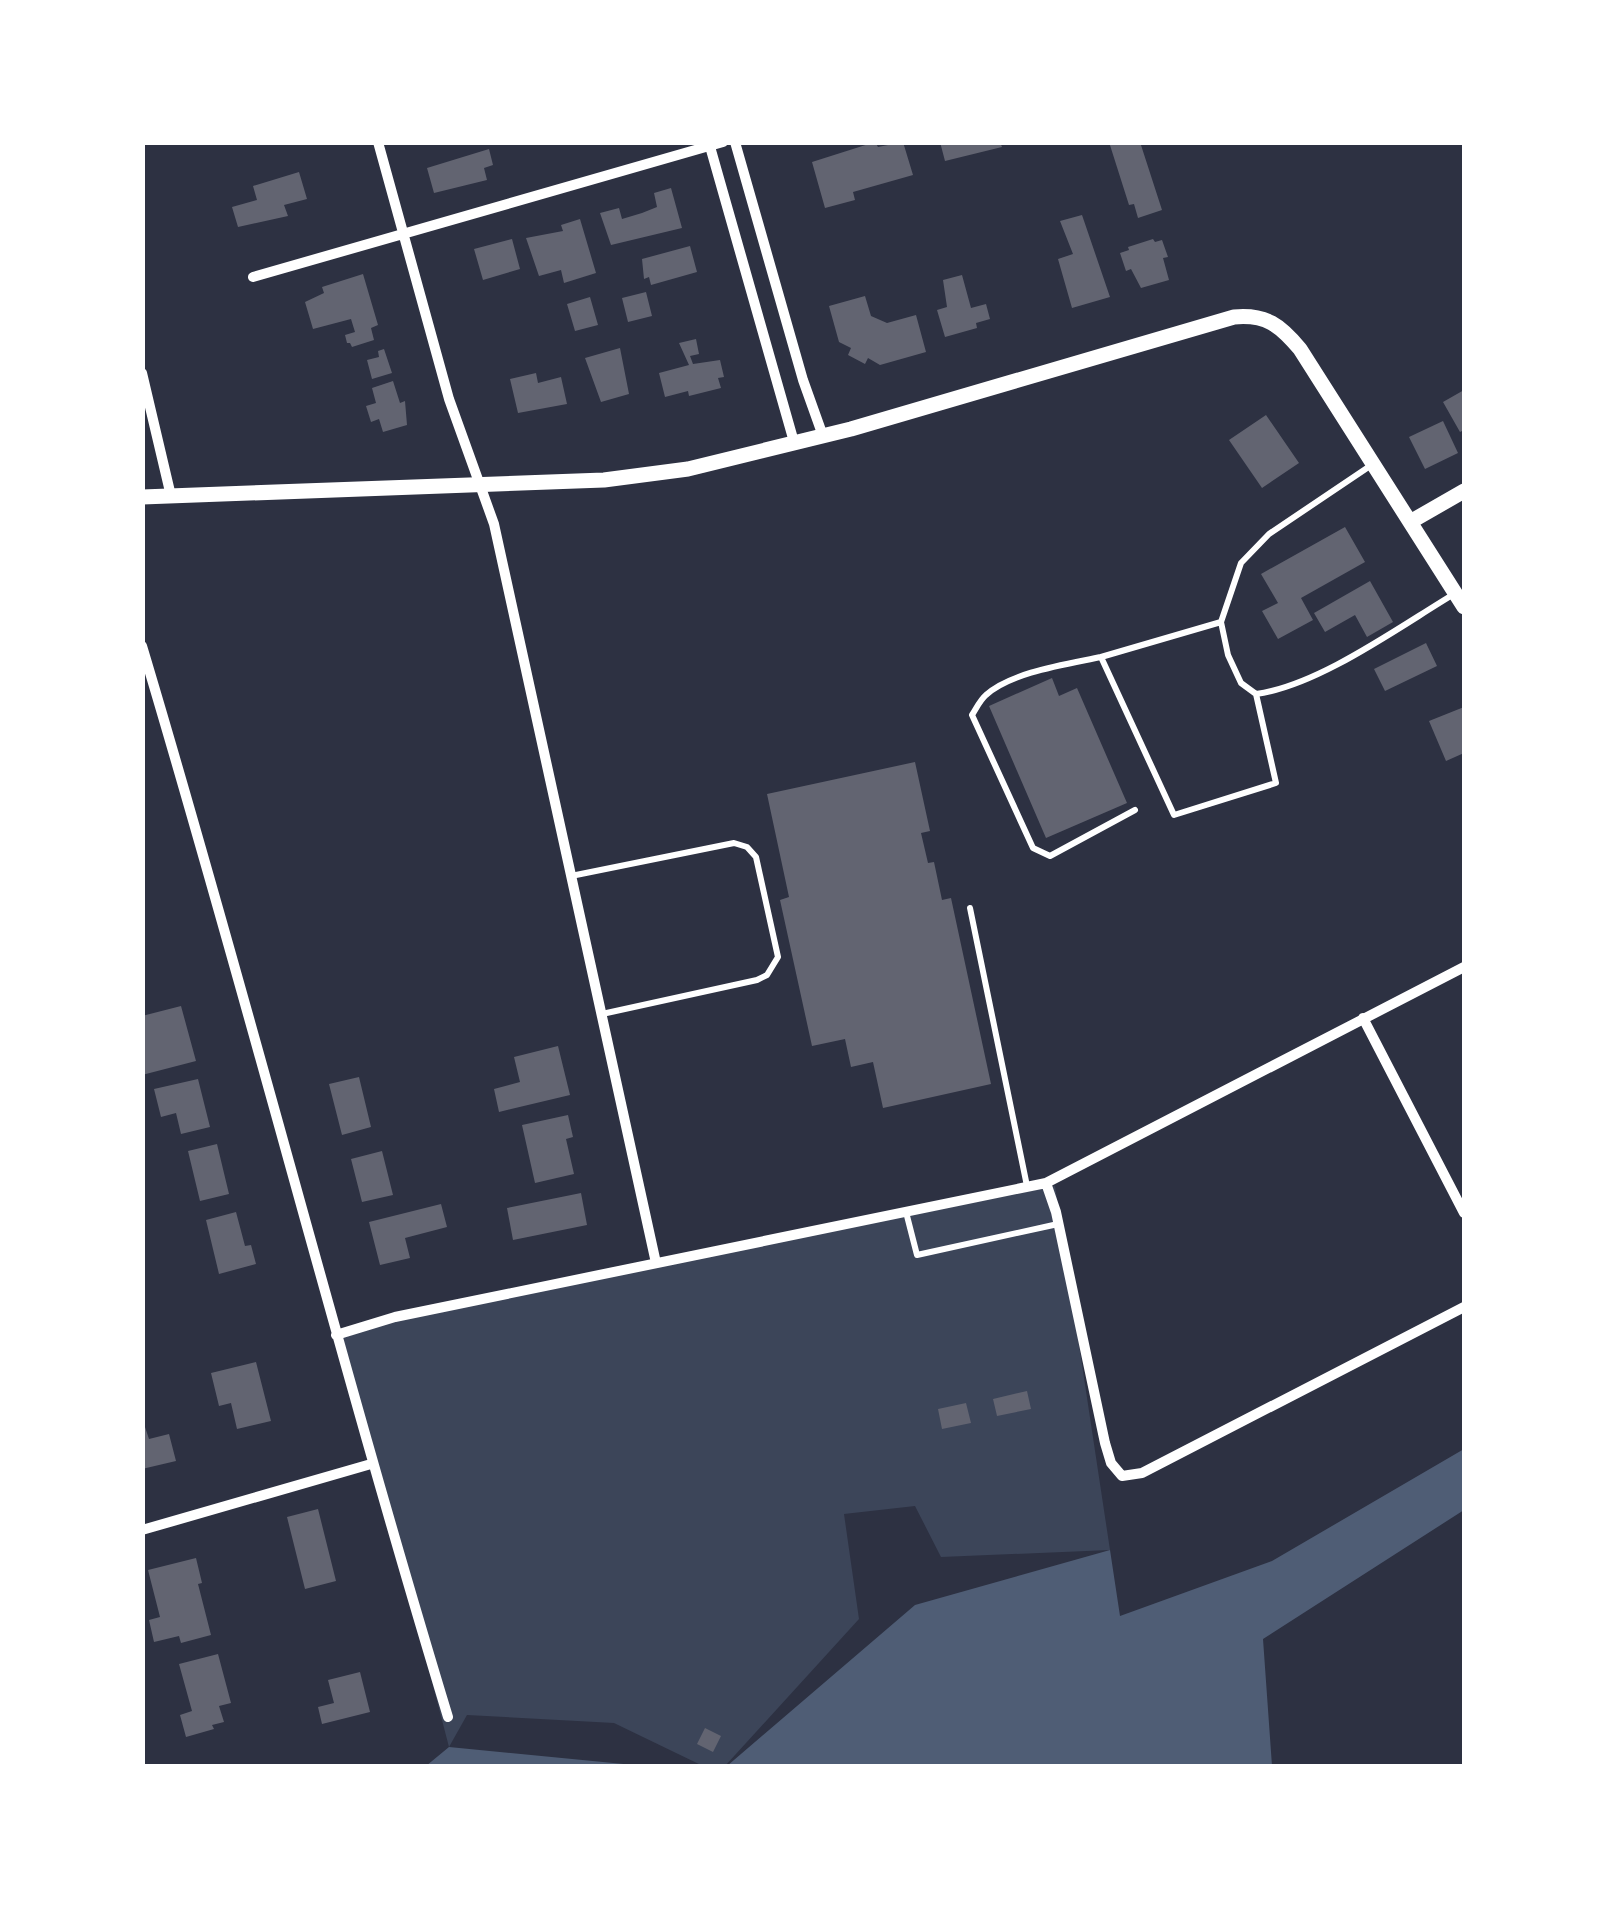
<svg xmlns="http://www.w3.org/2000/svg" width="1607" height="1909" font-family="Barlow,sans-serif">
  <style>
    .green { fill: #3c4559 }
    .water { fill: #4f5d75 }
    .building { fill: #626471 }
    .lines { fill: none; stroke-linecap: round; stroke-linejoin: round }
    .service { stroke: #fff; stroke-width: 6 }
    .minor { stroke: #fff; stroke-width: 10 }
    .tertiary { stroke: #fff; stroke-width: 15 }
  </style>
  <rect width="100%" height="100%" fill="#2d3142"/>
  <path class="green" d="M 1055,1186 L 1110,1550 L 941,1557 L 915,1506 L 844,1514 L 859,1619 L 725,1766 L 703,1766 L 614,1723 L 467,1715 L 449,1747 L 341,1331 Z"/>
  <path class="water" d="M 1464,1449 L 1464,1510 L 1263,1639 L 1272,1766 L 727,1766 L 915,1605 L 1110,1550 L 1120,1616 L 1272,1561 Z
    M 449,1747 L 644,1766 L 426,1766 Z"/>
  <path class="building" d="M 875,142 L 878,147 L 903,142 L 913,175 L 853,192 L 855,200 L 825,208 L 812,162 Z
    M 940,142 L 1000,142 L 1002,147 L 945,161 Z
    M 1109,142 L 1140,142 L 1162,210 L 1138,218 L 1134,204 L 1129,205 Z
    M 489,149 L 493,165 L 484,168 L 487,180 L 434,193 L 427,168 Z
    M 299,172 L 307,199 L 284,205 L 288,216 L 238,227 L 232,207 L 257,200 L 253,186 Z
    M 671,188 L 682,228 L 611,245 L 600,213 L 619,208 L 622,219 L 642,213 L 657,207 L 654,193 Z
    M 1082,215 L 1110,297 L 1072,308 L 1058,259 L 1073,254 L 1060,221 Z
    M 580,219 L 596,273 L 564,283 L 561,270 L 539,276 L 526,238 L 563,231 L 561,225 Z
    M 512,239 L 520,269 L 483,280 L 474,249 Z
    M 1153,239 L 1155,242 L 1162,240 L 1168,257 L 1163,258 L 1169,280 L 1141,288 L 1131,269 L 1126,271 L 1120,253 L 1129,250 L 1128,247 Z
    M 690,246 L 697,272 L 651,285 L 649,277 L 644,279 L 642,259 Z
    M 363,274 L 378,325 L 371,328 L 374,340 L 352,347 L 350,343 L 347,343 L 345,335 L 355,332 L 351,319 L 313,329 L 305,302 L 324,293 L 322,287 Z
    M 962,275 L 971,308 L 986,304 L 990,319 L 976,323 L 977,328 L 945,337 L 937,310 L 947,307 L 943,280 Z
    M 646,292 L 652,316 L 628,322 L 622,298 Z
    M 865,296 L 871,316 L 887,323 L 916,315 L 926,352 L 880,365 L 868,358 L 865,364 L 848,355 L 851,348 L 839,342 L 829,306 Z
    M 590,297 L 598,325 L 575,331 L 567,304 Z
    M 696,339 L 699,354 L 690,356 L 693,364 L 720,360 L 724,377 L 718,378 L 721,388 L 689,396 L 688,391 L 665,397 L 659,373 L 689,365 L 679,343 Z
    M 620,348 L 629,394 L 601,402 L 585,358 Z
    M 384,349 L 392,373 L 372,379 L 367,360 L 379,357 L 378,351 Z
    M 536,373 L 538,383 L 561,377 L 567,404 L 518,413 L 510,379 Z
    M 393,381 L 400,403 L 405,401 L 407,425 L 383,432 L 379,419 L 371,422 L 366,406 L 376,403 L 372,388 Z
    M 1464,390 L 1464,430 L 1460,432 L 1443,402 Z
    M 1266,415 L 1299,463 L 1262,488 L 1229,440 Z
    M 1443,421 L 1458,453 L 1425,469 L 1409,437 Z
    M 1345,527 L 1365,562 L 1301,598 L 1313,620 L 1278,639 L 1262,611 L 1278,603 L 1261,574 Z
    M 1370,581 L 1393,622 L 1367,637 L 1355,615 L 1325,632 L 1314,613 Z
    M 1426,643 L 1437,666 L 1385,691 L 1374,669 Z
    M 1052,678 L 1059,696 L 1077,688 L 1127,803 L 1046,838 L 989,706 Z
    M 1464,707 L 1464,753 L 1446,761 L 1429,721 Z
    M 915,762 L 930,831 L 921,833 L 928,863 L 934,862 L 942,900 L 951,898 L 991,1084 L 883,1108 L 873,1062 L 851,1067 L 845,1039 L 812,1046 L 780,900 L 789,897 L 767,794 Z
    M 181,1006 L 196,1061 L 142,1075 L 142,1016 Z
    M 558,1046 L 570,1095 L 499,1112 L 494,1089 L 520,1082 L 514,1057 Z
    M 359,1077 L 371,1127 L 342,1135 L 329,1084 Z
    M 198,1079 L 210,1127 L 181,1134 L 176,1113 L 161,1117 L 154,1089 Z
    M 568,1115 L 573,1137 L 566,1139 L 574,1174 L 535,1183 L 522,1125 Z
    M 217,1144 L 229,1194 L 200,1201 L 188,1151 Z
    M 382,1151 L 393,1195 L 362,1202 L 351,1159 Z
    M 581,1193 L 587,1225 L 513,1240 L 507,1208 Z
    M 441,1204 L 447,1227 L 405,1238 L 410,1258 L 380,1265 L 369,1222 Z
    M 236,1212 L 245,1246 L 251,1245 L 256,1264 L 219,1274 L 206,1220 Z
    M 256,1362 L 271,1421 L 237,1429 L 231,1403 L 219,1406 L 211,1373 Z
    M 1027,1391 L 1031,1409 L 997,1416 L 993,1399 Z
    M 966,1403 L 971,1423 L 942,1429 L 938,1409 Z
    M 142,1418 L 149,1439 L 169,1434 L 176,1461 L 142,1469 Z
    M 318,1509 L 336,1581 L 305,1589 L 287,1517 Z
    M 196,1558 L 202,1583 L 198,1584 L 211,1635 L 181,1643 L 179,1636 L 154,1642 L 149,1620 L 160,1617 L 148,1570 Z
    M 218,1654 L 231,1703 L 219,1706 L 224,1722 L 212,1725 L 214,1729 L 186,1737 L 180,1715 L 192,1711 L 179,1664 Z
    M 360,1672 L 370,1712 L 322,1724 L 318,1707 L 334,1703 L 328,1680 Z
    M 705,1728 L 721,1736 L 713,1752 L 697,1744 Z"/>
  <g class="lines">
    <path class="service" d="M 1221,622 L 1101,657 L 1174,815 L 1276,783 L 1256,694 L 1241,683 L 1228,655 L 1221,622 L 1241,563 L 1269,534 L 1373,464
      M 1101,657 C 1068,664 1011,672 986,695 C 980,700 976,709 972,715 L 1033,848 L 1050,856 L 1135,810
      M 1256,694 C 1318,686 1399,627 1454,594
      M 571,876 L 734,843 L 747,847 L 756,857 L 778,957 L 767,975 L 757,980 L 602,1014
      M 970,908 L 1027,1186
      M 906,1212 L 917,1255 L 1058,1224"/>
    <path class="minor" d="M 378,142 L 449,399 L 494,524 L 656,1263
      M 735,142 L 803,380 L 823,436
      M 709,143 L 794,442
      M 253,277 L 723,142
      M 142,373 L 171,496
      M 142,646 C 249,1002 340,1362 448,1717
      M 1363,1018 L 1464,1213
      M 1046,1183 L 1056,1212 L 1105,1443 L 1111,1463 L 1122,1476 L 1142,1473 L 1464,1307
      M 336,1335 L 395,1317 L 1046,1183 L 1464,967
      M 142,1530 L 371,1464"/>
    <path class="tertiary" d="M 142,497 L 604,480 L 688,469 L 851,429 L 1234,317 C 1266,314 1280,325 1300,349 L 1464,607
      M 1410,522 L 1464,491"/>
  </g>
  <rect width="1607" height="1909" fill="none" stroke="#ffffff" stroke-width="290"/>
</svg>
